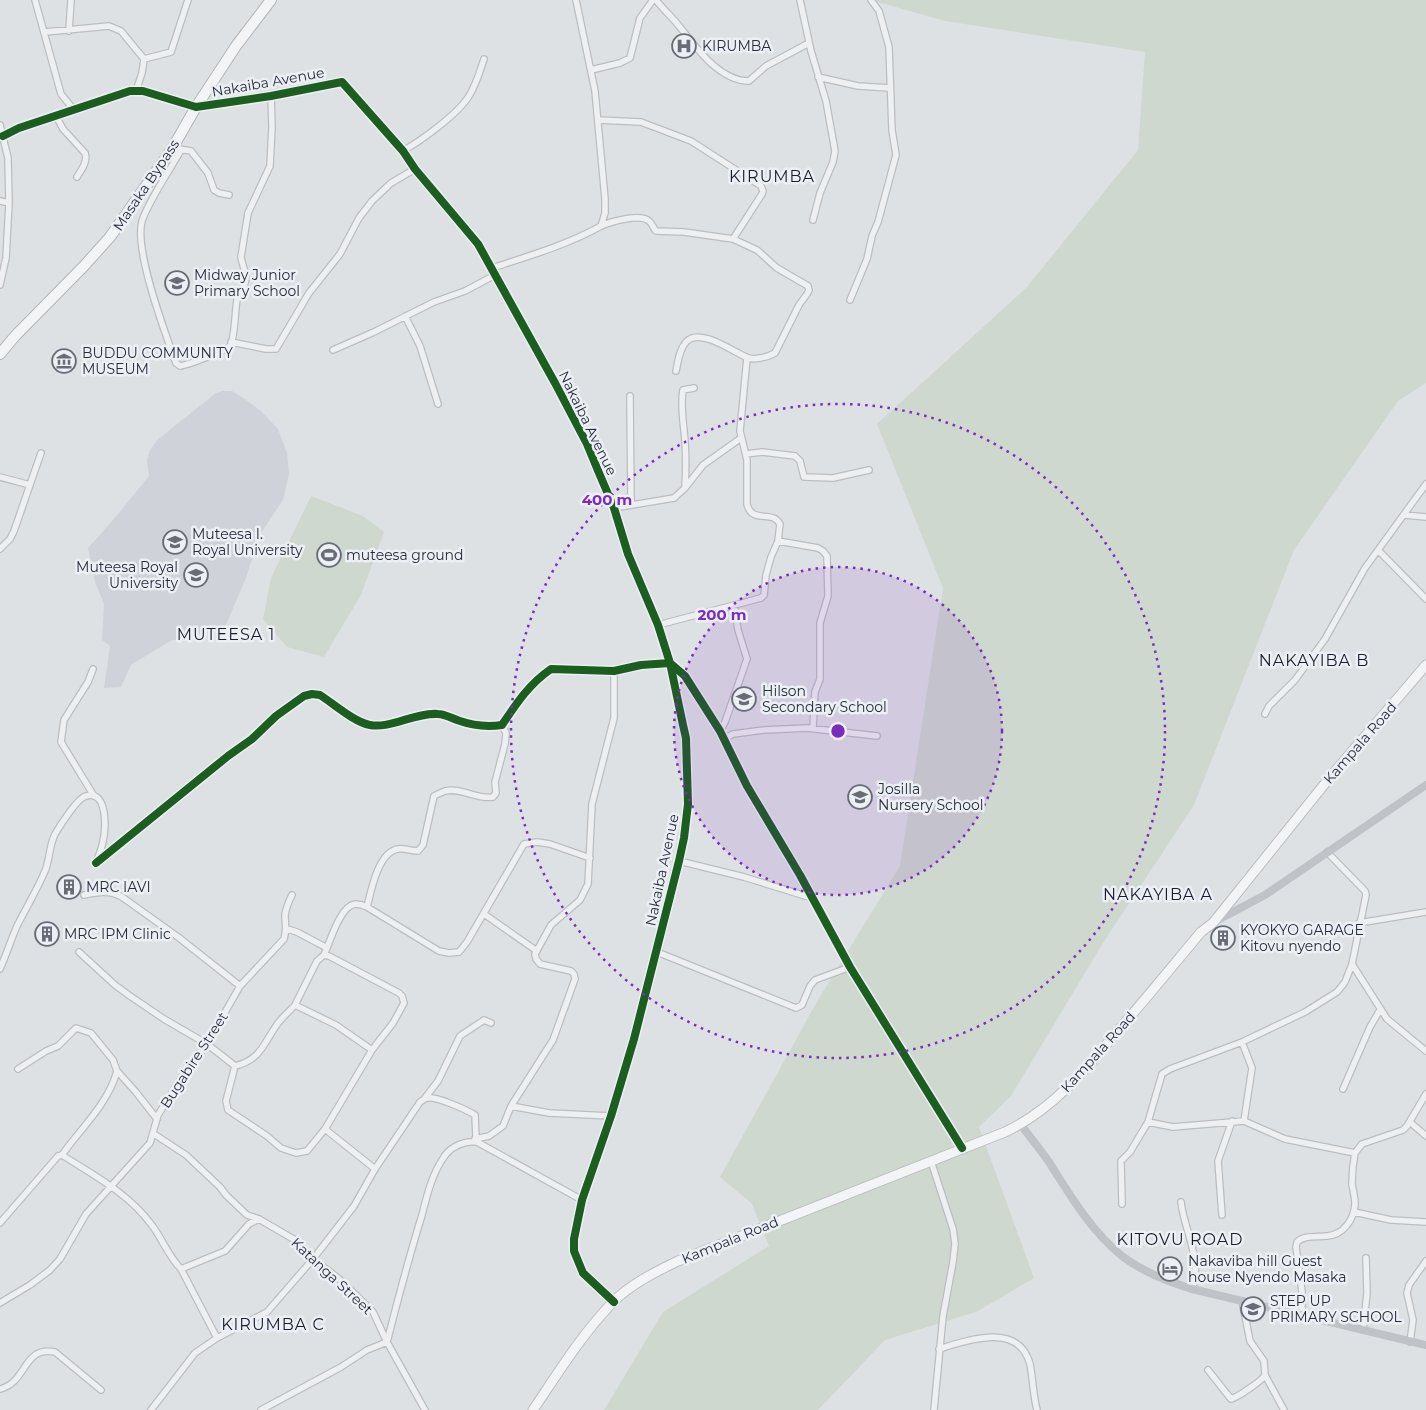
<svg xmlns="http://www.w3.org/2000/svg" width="1426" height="1410" font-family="Montserrat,sans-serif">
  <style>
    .built { fill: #cfd2d8 }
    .green { fill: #ced8cf }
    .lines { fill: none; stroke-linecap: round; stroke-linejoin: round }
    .street-casing { stroke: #bbbec1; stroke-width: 8 }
    .primary-casing { stroke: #bbbdc1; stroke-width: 11 }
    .highway-casing { stroke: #b1b4b8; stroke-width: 12 }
    .street { stroke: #eeeff1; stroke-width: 5.5 }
    .secondary { stroke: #bfc2c7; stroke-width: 8 }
    .primary { stroke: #f2f4f5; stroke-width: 9 }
    .highway { stroke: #f2f4f5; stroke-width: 10 }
    .cycleway-casing { stroke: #eceff4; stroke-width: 11 }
    .cycleway { stroke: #1b5e20; stroke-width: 8 }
    .ring { fill: none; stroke: #7b2cbf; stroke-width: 2.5; stroke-dasharray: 2.5 5 }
    .labels { text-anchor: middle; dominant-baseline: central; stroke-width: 5; stroke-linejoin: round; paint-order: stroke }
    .poi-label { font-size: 14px; fill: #272d3c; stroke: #eceff4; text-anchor: start }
    .street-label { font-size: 14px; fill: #272d3c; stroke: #eceff4 }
    .quarter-label { font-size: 16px; letter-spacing: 1px; fill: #191e2d; stroke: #eceff4 }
    .centre { fill: #7b2cbf; stroke: #eceff4; stroke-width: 2.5 }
    .ring-label { font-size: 15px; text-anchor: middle; font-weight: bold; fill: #7b2cbf; stroke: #eceff4; stroke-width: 5; stroke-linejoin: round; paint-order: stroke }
  </style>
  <rect width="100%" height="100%" fill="#dee1e4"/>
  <path class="built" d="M 223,391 L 232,391 L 245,399 L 261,411 L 278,429 L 287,453 L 289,474 L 283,500 L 259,536 L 246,578 L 225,627 L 170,641 L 131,665 L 121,687 L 104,688 L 110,646 L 102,640 L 104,604 L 95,582 L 88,548 L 113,520 L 149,476 L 147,461 L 150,450 L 157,440 L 216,393 Z"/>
  <path class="green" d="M 876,0 L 1426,0 L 1426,383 L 1398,401 L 1294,550 L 1194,805 L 1103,943 L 1011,1096 L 979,1127 L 1034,1278 L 976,1312 L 885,1340 L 818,1410 L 604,1410 L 663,1312 L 769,1246 L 752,1204 L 720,1177 L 819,998 L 900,866 L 943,588 L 877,424 L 1026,288 L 1138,150 L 1145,52 L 945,21 L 878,2 Z
    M 311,496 L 363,516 L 384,532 L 361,595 L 324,657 L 287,647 L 263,619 L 271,578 Z"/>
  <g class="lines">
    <g class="street-casing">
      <path id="street" d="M 35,0 L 61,94 L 74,110
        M 656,0 C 663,9 672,17 679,26 C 696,47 719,81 749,81 L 766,66 L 809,43
        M 800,0 L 811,51 L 826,101 L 835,151 L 833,162 L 820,193 L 813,220
        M 69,31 L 71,0
        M 45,32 L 109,26 L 121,31 L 144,59 L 142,73 L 136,91
        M 144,59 L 171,52 L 188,0
        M 591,70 L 620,63 L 630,58 L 640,18 L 653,0
        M 818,77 L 858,86 L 890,88
        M 56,116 L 63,129 L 85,153 C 88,162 81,170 77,177
        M 598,120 L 641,122 L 691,141 L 761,186 L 763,191 L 762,194 L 733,239
        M 0,125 L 8,158 L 9,203 L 6,258 L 0,285
        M 3,136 L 19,128 L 130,91 L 143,91 L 196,107 L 271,96 L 342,82 L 403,151 L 415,169 L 478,244 L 555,383 L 587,444 L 599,473 L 614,508 L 628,554 L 658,625 L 670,663 L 683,725 L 686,738 L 688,804 L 684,838 L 679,861 L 634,1039 L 611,1116 L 582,1200 L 574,1239 L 574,1251 L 583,1273 L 614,1302
        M 179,149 L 191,151 L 208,173 L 214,190 L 219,193 L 229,195
        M 181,150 C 170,170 149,200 142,221 C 134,250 165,333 176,363 L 180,366 C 188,365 225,351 230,346 C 235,339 235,309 237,300 C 239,292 245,287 246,279 C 246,271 242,265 241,257 L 248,213 L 270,166 L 272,127 L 271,96
        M 403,151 C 422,140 458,114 469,96 C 476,85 480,71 484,59
        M 0,201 L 9,203
        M 601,226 C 610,222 640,213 649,221 C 652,223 653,228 656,231 L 684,232 L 733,239 L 757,250 L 777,268 L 808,286 L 809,290 L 807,294 L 799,305 L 775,353 C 768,357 753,361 746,357 C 732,351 699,327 686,342 C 679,350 678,362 676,371
        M 492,268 C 529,256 567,245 601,226 L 605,213 L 605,199 L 595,91 L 576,0
        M 850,300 L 867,259 L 872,236 L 878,222 L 896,155 L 892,130 L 889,47 L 879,11 L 871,0
        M 405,316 L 420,346 L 438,404
        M 231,342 L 266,349 L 276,349 L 309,293 L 340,254 L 359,218 L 372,201 L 391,183 L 415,169
        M 333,350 L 374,332 L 434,302 L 465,291 L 495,275
        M 630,396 L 631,505
        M 746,454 L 762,452 L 795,456 L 800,461 L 804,477 L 833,478 L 869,470
        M 0,477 L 30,485
        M 685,486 C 686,471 686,457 685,442 C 684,425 680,407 683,390 L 694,388
        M 614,508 L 674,498 L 685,488 L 703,465 L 741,438
        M 1404,515 L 1426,517
        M 778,541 L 818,548 L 823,551 L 827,556 L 828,596 L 820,623 L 820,679 L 815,692 L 813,728
        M 0,549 L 10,539 L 14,531 L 41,453
        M 1378,550 L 1426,599
        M 658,625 L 761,598 L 764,595 L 766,575 L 771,557 L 778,541 L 780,524 C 772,509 752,525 747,504 L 747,460 L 740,431 L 747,358
        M 93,669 L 88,682 L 64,720 L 61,742 L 94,796
        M 1265,714 L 1269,706 L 1295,680 L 1325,639 L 1365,568 L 1426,484
        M 720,731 L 725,722 L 747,659 L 738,630 L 734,605
        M 724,739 L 733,734 L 764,730 L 807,728 L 877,736
        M 679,861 L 744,877 L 812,898
        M 96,863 L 228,756 L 252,739 L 276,716 L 304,696 L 312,694 L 320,695 C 334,704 354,722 370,725 C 390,729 416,712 438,714 C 445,714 453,719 460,721 C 474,726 487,727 502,725 C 516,704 529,684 551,669 L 614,671 L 641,665 L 670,663 L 685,676 L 720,731 L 747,786 L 800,875 L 850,967 L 962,1148
        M 84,895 C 98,892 109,890 122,897 L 178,937 L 240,986
        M 367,907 C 371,891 378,852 398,849 C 405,848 411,851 418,851 L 423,845 L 434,796 C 438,794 442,792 445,791 C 461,787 477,800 493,797 L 496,793 L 495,782 L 505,744 L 506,733 L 502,725
        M 484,914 L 537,951
        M 1359,923 L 1426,912
        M 287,929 L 297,932 L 327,948
        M 79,952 L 115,985 L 130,996 L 164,1019 L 207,1044 L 235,1066 C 260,1060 263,1045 276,1026 C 281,1018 289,1012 295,1005 L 336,1025 L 372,1050 L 325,1129 L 307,1151 L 296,1153 L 281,1148 L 267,1136 L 228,1110 L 226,1101 L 235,1066
        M 657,952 L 796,1008 L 802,1005 L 810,986 L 815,980 L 850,967
        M 324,955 C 330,942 340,906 355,904 C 359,904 363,905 367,907 L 439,951 L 449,953 L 459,952 L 467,942 L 524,844 L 537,842 L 550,844 L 590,858
        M 1352,964 L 1387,1019 L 1426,1051
        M 0,969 C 6,955 11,940 17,926 C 26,908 37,890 45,871 C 50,859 49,846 55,834 C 60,826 77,798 86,796 C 108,789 106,830 103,841 C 102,849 98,856 96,863
        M 295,1005 L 317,961 L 324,955 L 329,956 L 399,993 L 402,996 L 404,1003 L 393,1023 L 372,1050
        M 1242,1042 L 1252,1068 L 1244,1121
        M 18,1069 L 46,1051 L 58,1046 L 76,1028 L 91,1033 L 113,1060 L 117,1071 C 108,1104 81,1128 62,1155
        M 117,1071 L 135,1091 L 157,1119
        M 1343,1089 L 1370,1027 L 1380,1010
        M 425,1098 L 438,1081 L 460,1036 L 484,1020 L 491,1023
        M 511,1106 L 553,1040 L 575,979 L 574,974 L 571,971 L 540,964 L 536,959 L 535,954 L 551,925 L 580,900 L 588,884 L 592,804 L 614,718 L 614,671
        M 1148,1122 L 1173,1127 L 1244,1121 L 1285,1139 L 1355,1153 L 1362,1144 L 1403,1130 L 1407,1126 L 1426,1094
        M 1411,1123 L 1426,1136
        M 325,1129 L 375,1169
        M 154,1134 L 186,1155 L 220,1187 L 226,1195 L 247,1215 L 259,1219 L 295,1240 L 313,1259 L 338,1278 L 356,1295 L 373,1312 L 387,1342 L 425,1410
        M 475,1139 L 489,1136 L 503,1126 L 511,1106 L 549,1113 L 611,1116
        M 931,1161 L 953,1229 L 955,1244 L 953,1262 L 943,1316 L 934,1410
        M 1181,1202 C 1184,1230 1203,1260 1192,1289
        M 1122,1204 L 1121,1161 L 1130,1152 L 1148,1122 L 1162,1074 L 1170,1069 L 1242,1042 L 1305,1012 L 1337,992 L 1345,982 L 1352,964 L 1366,895 L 1365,891 L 1327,852
        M 1354,1212 L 1391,1220 L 1426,1222
        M 1222,1215 L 1218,1161 L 1232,1121
        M 0,1223 L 58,1156 L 62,1155 C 93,1175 128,1193 151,1224 C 162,1238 168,1256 181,1269 L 225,1251 L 249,1224 L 259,1219
        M 181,1269 L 217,1338
        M 1242,1301 L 1250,1341 L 1264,1361 L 1265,1375 L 1284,1410
        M 0,1303 L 30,1285 L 50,1270 L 60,1259 L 86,1214 L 150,1143 L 158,1115 L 181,1078 L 207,1044 L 240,986 L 284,939 C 287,930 285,924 285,915 C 286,907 289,901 292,895
        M 1302,1315 L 1302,1292 L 1296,1247 L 1297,1242 C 1304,1235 1317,1237 1327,1236 C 1343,1235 1354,1220 1355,1204 C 1355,1197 1353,1191 1352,1184 C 1352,1174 1353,1163 1355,1153
        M 1363,1330 L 1367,1293 L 1366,1258
        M 1410,1342 L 1413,1320 L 1407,1293 L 1409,1285 L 1426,1261
        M 939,1349 C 968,1340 1019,1322 1030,1364 C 1033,1379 1033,1395 1037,1410
        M 1208,1370 L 1231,1399 C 1238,1397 1263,1380 1265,1375
        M 0,1389 C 27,1383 23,1345 55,1352 L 101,1390
        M 151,1410 L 195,1353 L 217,1338 L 267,1312 L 313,1259 L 354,1206 L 375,1169 L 420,1102 C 422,1101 424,1099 427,1098 C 436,1096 467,1110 475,1115 L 476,1138
        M 261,1410 L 341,1367 L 367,1350 L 387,1342 C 398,1299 409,1257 422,1215 C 427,1195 432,1174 444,1157 C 450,1147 465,1140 477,1142 L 582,1200"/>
    </g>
    <g class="primary-casing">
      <path id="primary" d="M 533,1410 C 558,1373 582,1334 613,1302 C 631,1284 655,1272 678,1261 L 1005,1132 C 1054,1109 1088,1067 1122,1026 C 1149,995 1175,963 1201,932 L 1213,923 L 1331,776 L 1426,665"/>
    </g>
    <g class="highway-casing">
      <path id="highway" d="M 0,354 L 15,336 L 84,266 L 110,237 L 172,149 L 196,107 L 236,46 L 271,0"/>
    </g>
    <use href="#street" class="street"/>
    <path class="secondary" d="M 1216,921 L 1265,895 L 1426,785
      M 1021,1125 C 1030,1137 1040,1149 1049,1162 C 1070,1195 1091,1231 1122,1256 C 1143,1272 1167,1281 1192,1289 L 1426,1345"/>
    <use href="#primary" class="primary"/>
    <use href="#highway" class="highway"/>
    <g class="cycleway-casing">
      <path id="cycleway" d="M 3,136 L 19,128 L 130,91 L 143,91 L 196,107 L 271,96 L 342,82 L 403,151 L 415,169 L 478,244 L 555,383 L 587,444 L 599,473 L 614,508 L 628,554 L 658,625 L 670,663 L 683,725 L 686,738 L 688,804 L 684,838 L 679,861 L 634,1039 L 611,1116 L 582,1200 L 574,1239 L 574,1251 L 583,1273 L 614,1302
        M 96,863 L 228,756 L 252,739 L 276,716 L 304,696 L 312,694 L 320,695 C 334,704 354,722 370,725 C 390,729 416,712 438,714 C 445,714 453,719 460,721 C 474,726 487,727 502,725 C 516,704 529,684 551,669 L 614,671 L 641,665 L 670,663 L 685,676 L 720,731 L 747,786 L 800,875 L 850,967 L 962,1148"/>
    </g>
    <use href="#cycleway" class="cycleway"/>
  </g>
  <circle cx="838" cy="731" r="164" fill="#7b2cbf" fill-opacity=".12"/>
  <g class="ring">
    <circle cx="838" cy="731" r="164"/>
    <circle cx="838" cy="731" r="327"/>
  </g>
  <defs>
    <g id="hospital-ring" transform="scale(1.25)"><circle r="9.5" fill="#eceff4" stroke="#676c77" stroke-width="1.5"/><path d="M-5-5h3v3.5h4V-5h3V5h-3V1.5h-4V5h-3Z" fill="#676c77"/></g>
    <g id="school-ring" transform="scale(1.25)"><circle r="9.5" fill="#eceff4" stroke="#676c77" stroke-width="1.5"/><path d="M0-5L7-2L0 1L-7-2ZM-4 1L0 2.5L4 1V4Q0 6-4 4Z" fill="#676c77"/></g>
    <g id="museum-ring" transform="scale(1.25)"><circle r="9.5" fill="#eceff4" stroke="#676c77" stroke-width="1.5"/><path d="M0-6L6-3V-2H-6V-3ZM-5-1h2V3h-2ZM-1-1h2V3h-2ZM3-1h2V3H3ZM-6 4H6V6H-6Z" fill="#676c77"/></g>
    <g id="university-ring" transform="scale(1.25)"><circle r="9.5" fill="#eceff4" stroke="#676c77" stroke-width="1.5"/><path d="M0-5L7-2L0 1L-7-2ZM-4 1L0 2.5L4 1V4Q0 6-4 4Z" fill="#676c77"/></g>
    <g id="stadium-ring" transform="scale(1.25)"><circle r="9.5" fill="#eceff4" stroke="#676c77" stroke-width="1.5"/><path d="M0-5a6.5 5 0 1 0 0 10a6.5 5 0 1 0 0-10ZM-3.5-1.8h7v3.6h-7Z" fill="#676c77"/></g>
    <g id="building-ring" transform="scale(1.25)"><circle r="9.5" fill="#eceff4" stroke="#676c77" stroke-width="1.5"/><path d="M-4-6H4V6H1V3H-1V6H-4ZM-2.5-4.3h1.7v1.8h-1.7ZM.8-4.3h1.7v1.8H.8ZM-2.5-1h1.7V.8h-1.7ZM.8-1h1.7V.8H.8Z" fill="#676c77"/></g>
    <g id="hotel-ring" transform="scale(1.25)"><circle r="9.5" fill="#eceff4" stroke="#676c77" stroke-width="1.5"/><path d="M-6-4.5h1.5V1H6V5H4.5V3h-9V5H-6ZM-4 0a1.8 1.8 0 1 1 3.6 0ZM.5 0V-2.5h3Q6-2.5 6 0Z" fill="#676c77"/></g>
  </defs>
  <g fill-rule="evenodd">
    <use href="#hospital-ring" x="684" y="46"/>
    <use href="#school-ring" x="177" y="283"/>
    <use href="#museum-ring" x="64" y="361"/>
    <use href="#university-ring" x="175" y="542"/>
    <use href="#stadium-ring" x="329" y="555"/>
    <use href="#university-ring" x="196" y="575"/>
    <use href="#school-ring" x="744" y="699"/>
    <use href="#school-ring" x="860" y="797"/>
    <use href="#building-ring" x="69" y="887"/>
    <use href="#building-ring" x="47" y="934"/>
    <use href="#building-ring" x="1223" y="938"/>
    <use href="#hotel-ring" x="1170" y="1269"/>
    <use href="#school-ring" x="1253" y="1309"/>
  </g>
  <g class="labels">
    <g class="poi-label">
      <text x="702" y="46">KIRUMBA</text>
      <text x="194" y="275">Midway Junior<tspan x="194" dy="16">Primary School</tspan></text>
      <text x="82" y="353">BUDDU COMMUNITY<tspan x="82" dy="16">MUSEUM</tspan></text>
      <text x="192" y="534">Muteesa I.<tspan x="192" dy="16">Royal University</tspan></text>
      <text x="346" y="555">muteesa ground</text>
      <text x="178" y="567" text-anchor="end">Muteesa Royal<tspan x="178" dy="16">University</tspan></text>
      <text x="762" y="691">Hilson<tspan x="762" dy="16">Secondary School</tspan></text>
      <text x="878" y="789">Josilla<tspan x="878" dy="16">Nursery School</tspan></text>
      <text x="86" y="887">MRC IAVI</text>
      <text x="1240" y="930">KYOKYO GARAGE<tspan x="1240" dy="16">Kitovu nyendo</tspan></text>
      <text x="64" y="934">MRC IPM Clinic</text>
      <text x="1188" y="1261">Nakaviba hill Guest<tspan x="1188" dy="16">house Nyendo Masaka</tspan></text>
      <text x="1270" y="1301">STEP UP<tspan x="1270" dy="16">PRIMARY SCHOOL</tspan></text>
    </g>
    <g class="street-label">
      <text transform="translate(268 82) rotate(-10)">Nakaiba Avenue</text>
      <text transform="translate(146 185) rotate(-56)">Masaka Bypass</text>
      <text transform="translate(588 423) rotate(64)">Nakaiba Avenue</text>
      <text transform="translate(1360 743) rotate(-49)">Kampala Road</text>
      <text transform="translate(662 870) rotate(-78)">Nakaiba Avenue</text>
      <text transform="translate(1098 1052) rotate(-48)">Kampala Road</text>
      <text transform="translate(194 1060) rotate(-57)">Bugabire Street</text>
      <text transform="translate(730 1240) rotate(-22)">Kampala Road</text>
      <text transform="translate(332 1276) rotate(43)">Katanga Street</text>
    </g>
    <g class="quarter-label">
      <text x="772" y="176">KIRUMBA</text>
      <text x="226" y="634">MUTEESA 1</text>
      <text x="1314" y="660">NAKAYIBA B</text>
      <text x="1158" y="894">NAKAYIBA A</text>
      <text x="1180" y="1239">KITOVU ROAD</text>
      <text x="273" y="1324">KIRUMBA C</text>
    </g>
  </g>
  <circle cx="838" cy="731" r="8" class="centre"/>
  <g class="ring-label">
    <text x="607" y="505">400 m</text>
    <text x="722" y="620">200 m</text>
  </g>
</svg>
